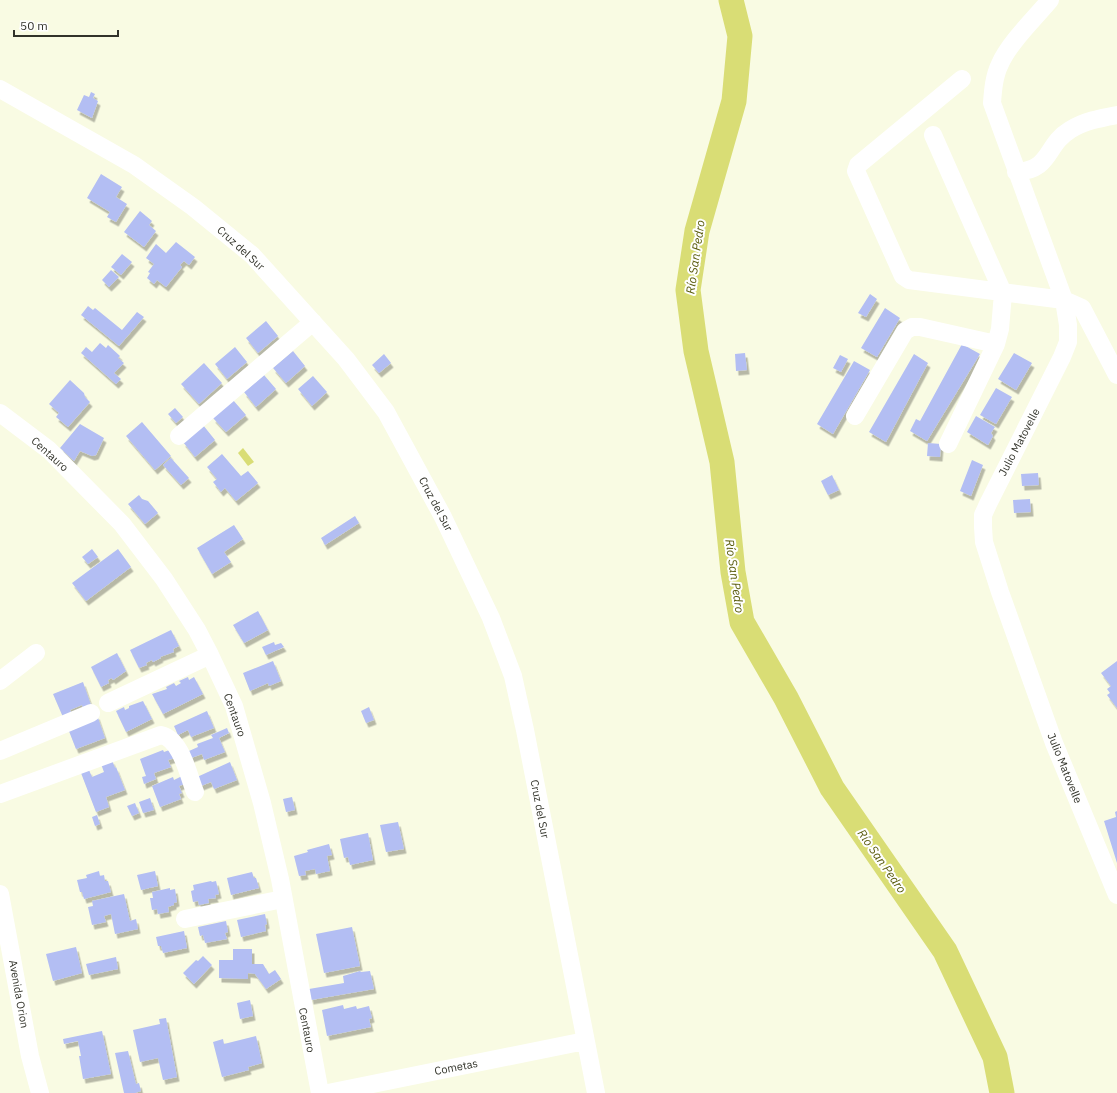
<svg xmlns="http://www.w3.org/2000/svg" width="1117" height="1093" font-family="'IBM Plex Sans',sans-serif">
  <style>
    .water { fill: #d9dd75 }
    .lines { fill: none; stroke-linecap: round; stroke-linejoin: round }
    .river { stroke: #d9dd75; stroke-width: 25 }
    .building { fill: #b3bef3; filter: url(#shadow) }
    .minor { stroke: #fff; stroke-width: 18 }
    .labels { text-anchor: middle; dominant-baseline: central; stroke-width: 4; stroke-linejoin: round; paint-order: stroke }
    .street-label { font-size: 11px; fill: #32332a; stroke: #fff }
    .water-label { font-size: 12px; font-style: italic; fill: #595b0c; stroke: #fff }
  </style>
  <defs>
    <filter id="shadow"><feDropShadow dx="2.5" dy="4.5" stdDeviation="0" flood-color="#0004"/></filter>
  </defs>
  <rect width="100%" height="100%" fill="#f9fbe3"/>
  <path class="water" d="M 243,448 L 254,462 L 248,466 L 238,453 Z"/>
  <g class="lines">
    <path class="river" d="M 731,0 L 740,36 L 734,101 L 697,231 L 688,290 L 696,351 L 722,462 L 733,572 L 742,622 L 786,698 L 832,788 L 945,951 L 995,1057 L 1002,1093"/>
  </g>
  <path class="building" d="M 91,92 L 95,94 L 93,98 L 98,101 L 92,118 L 77,110 L 84,95 L 89,97 Z
    M 101,174 L 122,187 L 116,197 L 127,204 L 116,222 L 107,217 L 110,212 L 87,198 Z
    M 140,211 L 152,221 L 149,225 L 156,231 L 144,247 L 124,232 Z
    M 176,242 L 195,257 L 189,265 L 184,261 L 180,265 L 182,267 L 166,287 L 157,280 L 154,284 L 147,278 L 150,273 L 148,272 L 154,264 L 146,258 L 156,244 L 166,253 Z
    M 122,254 L 132,262 L 121,275 L 111,267 Z
    M 111,270 L 119,277 L 109,287 L 102,280 Z
    M 870,294 L 877,299 L 866,317 L 858,313 Z
    M 88,306 L 93,310 L 95,308 L 122,330 L 137,312 L 144,317 L 119,346 L 81,315 Z
    M 885,308 L 900,318 L 877,357 L 861,348 Z
    M 266,321 L 278,336 L 258,353 L 246,338 Z
    M 100,343 L 106,348 L 108,345 L 120,356 L 118,358 L 124,363 L 114,373 L 121,379 L 116,384 L 81,353 L 86,347 L 92,352 Z
    M 962,344 L 980,354 L 927,441 L 910,431 L 916,419 L 920,421 Z
    M 235,347 L 247,362 L 227,379 L 215,364 Z
    M 293,351 L 305,366 L 286,383 L 273,368 Z
    M 745,353 L 747,370 L 736,371 L 735,354 Z
    M 1014,353 L 1032,363 L 1016,390 L 998,379 Z
    M 384,354 L 391,363 L 379,373 L 372,365 Z
    M 914,354 L 928,363 L 886,442 L 869,432 Z
    M 840,355 L 848,359 L 841,372 L 833,368 Z
    M 854,361 L 870,370 L 833,434 L 817,424 Z
    M 204,363 L 222,383 L 199,404 L 181,384 Z
    M 264,375 L 276,389 L 256,407 L 244,392 Z
    M 313,376 L 327,392 L 312,406 L 298,389 Z
    M 70,380 L 84,393 L 85,397 L 90,402 L 68,427 L 56,417 L 59,413 L 49,404 Z
    M 996,388 L 1012,397 L 996,424 L 980,415 Z
    M 233,400 L 246,415 L 226,432 L 213,418 Z
    M 175,408 L 183,417 L 176,423 L 168,414 Z
    M 976,416 L 995,427 L 991,433 L 993,436 L 988,445 L 967,432 Z
    M 142,422 L 171,456 L 155,470 L 126,436 Z
    M 80,424 L 104,438 L 96,455 L 92,456 L 80,451 L 74,461 L 60,448 Z
    M 203,425 L 215,440 L 195,457 L 183,442 Z
    M 928,443 L 941,444 L 940,457 L 927,456 Z
    M 222,454 L 241,476 L 248,471 L 258,483 L 236,501 L 225,488 L 221,492 L 213,482 L 217,479 L 207,467 Z
    M 171,458 L 189,478 L 181,485 L 163,465 Z
    M 972,460 L 983,465 L 971,496 L 960,491 Z
    M 1038,473 L 1039,485 L 1022,486 L 1021,474 Z
    M 832,475 L 839,490 L 828,495 L 821,481 Z
    M 139,495 L 142,499 L 148,501 L 158,513 L 145,524 L 128,504 Z
    M 1030,499 L 1031,512 L 1014,513 L 1013,500 Z
    M 355,516 L 359,523 L 325,545 L 321,538 Z
    M 234,525 L 243,539 L 224,552 L 231,562 L 212,574 L 197,548 Z
    M 92,549 L 98,557 L 88,564 L 82,557 Z
    M 118,549 L 131,567 L 86,601 L 72,583 Z
    M 258,611 L 268,630 L 244,643 L 233,625 Z
    M 171,630 L 179,646 L 173,649 L 174,652 L 160,657 L 161,658 L 153,662 L 152,660 L 146,663 L 147,665 L 139,668 L 130,650 Z
    M 274,642 L 275,645 L 281,643 L 284,647 L 266,655 L 262,647 Z
    M 117,653 L 126,671 L 113,680 L 112,678 L 108,680 L 109,683 L 101,687 L 91,667 Z
    M 273,661 L 281,681 L 269,686 L 268,683 L 250,691 L 243,673 Z
    M 1117,661 L 1117,708 L 1107,695 L 1110,693 L 1107,689 L 1111,686 L 1101,673 Z
    M 188,677 L 189,680 L 194,677 L 203,694 L 163,714 L 152,694 L 167,689 L 166,687 L 174,683 L 176,686 L 181,683 L 179,681 Z
    M 83,682 L 91,705 L 83,708 L 82,705 L 70,710 L 72,714 L 63,717 L 53,694 Z
    M 143,701 L 152,719 L 126,732 L 116,711 L 124,707 L 125,710 L 129,708 L 129,706 Z
    M 369,707 L 374,720 L 366,723 L 361,711 Z
    M 207,711 L 214,728 L 191,737 L 188,730 L 178,735 L 174,726 Z
    M 97,715 L 105,738 L 76,749 L 67,726 Z
    M 227,728 L 229,733 L 219,738 L 225,752 L 204,760 L 202,754 L 191,758 L 189,751 L 198,747 L 197,744 L 213,738 L 211,735 Z
    M 172,749 L 175,758 L 168,760 L 171,767 L 154,773 L 156,779 L 144,784 L 142,777 L 146,776 L 140,759 L 163,750 L 164,752 Z
    M 112,760 L 115,768 L 116,767 L 125,790 L 106,797 L 109,807 L 96,812 L 81,773 L 89,770 L 92,777 L 104,772 L 101,764 Z
    M 230,762 L 237,780 L 214,789 L 211,782 L 201,786 L 197,777 Z
    M 182,776 L 185,784 L 179,786 L 182,793 L 179,794 L 181,799 L 160,807 L 152,786 L 173,777 L 174,780 Z
    M 292,797 L 295,810 L 286,812 L 283,799 Z
    M 150,798 L 154,810 L 143,813 L 139,802 Z
    M 135,803 L 139,813 L 132,816 L 127,806 Z
    M 1117,811 L 1117,863 L 1104,821 L 1116,817 L 1115,812 Z
    M 97,815 L 100,824 L 95,826 L 92,817 Z
    M 398,822 L 404,849 L 386,852 L 380,825 Z
    M 368,833 L 373,860 L 350,865 L 348,857 L 344,858 L 340,839 Z
    M 329,844 L 332,855 L 327,856 L 330,871 L 316,874 L 315,869 L 305,871 L 306,875 L 299,876 L 294,856 L 308,852 L 307,850 Z
    M 99,871 L 100,876 L 104,875 L 105,881 L 108,881 L 111,892 L 84,899 L 82,892 L 80,892 L 77,880 L 87,878 L 86,875 Z
    M 155,871 L 158,886 L 141,890 L 137,875 Z
    M 252,872 L 254,878 L 256,878 L 259,888 L 231,895 L 227,878 Z
    M 211,881 L 212,882 L 216,881 L 219,894 L 215,895 L 216,898 L 208,899 L 209,903 L 199,905 L 198,901 L 193,902 L 191,891 L 194,890 L 193,885 Z
    M 170,888 L 170,890 L 175,889 L 177,902 L 174,903 L 174,905 L 168,907 L 169,912 L 158,914 L 157,909 L 152,910 L 150,898 L 153,898 L 152,892 Z
    M 124,894 L 130,921 L 136,919 L 138,929 L 115,934 L 111,914 L 104,916 L 106,922 L 92,925 L 88,907 L 93,906 L 92,901 Z
    M 265,914 L 267,924 L 265,925 L 266,931 L 241,937 L 237,920 Z
    M 226,921 L 228,932 L 225,933 L 227,939 L 205,943 L 203,935 L 200,936 L 198,927 Z
    M 352,927 L 360,966 L 324,973 L 316,934 Z
    M 184,931 L 187,948 L 163,953 L 161,946 L 158,946 L 156,937 Z
    M 76,947 L 82,973 L 53,981 L 46,954 Z
    M 233,949 L 252,949 L 252,964 L 263,964 L 269,974 L 275,970 L 281,979 L 266,989 L 255,974 L 248,973 L 248,979 L 219,978 L 219,960 L 233,960 Z
    M 203,956 L 212,965 L 194,984 L 183,973 L 196,960 L 198,961 Z
    M 116,957 L 118,969 L 89,975 L 86,964 Z
    M 360,971 L 361,972 L 370,971 L 374,989 L 311,1000 L 309,989 L 344,983 L 343,976 Z
    M 250,1000 L 253,1016 L 240,1019 L 237,1003 Z
    M 343,1005 L 344,1009 L 356,1006 L 357,1009 L 369,1006 L 372,1018 L 369,1019 L 371,1027 L 327,1036 L 322,1010 Z
    M 166,1018 L 177,1077 L 163,1080 L 158,1058 L 140,1062 L 133,1030 L 160,1024 L 159,1019 Z
    M 102,1031 L 111,1074 L 83,1079 L 79,1056 L 81,1056 L 78,1041 L 64,1044 L 63,1039 Z
    M 256,1036 L 262,1063 L 248,1067 L 249,1070 L 222,1077 L 213,1042 L 223,1039 L 224,1044 Z
    M 128,1051 L 136,1084 L 139,1083 L 141,1091 L 135,1093 L 124,1093 L 115,1053 Z"/>
  <g class="lines">
    <path class="minor" d="M 1050,0 C 1035,18 1009,43 1000,64 C 994,76 993,90 992,103 L 1064,300 L 1068,325 L 1068,342 L 1062,357 L 988,504 L 983,515 L 983,527 L 984,542 L 1000,592 L 1054,743 L 1117,895
      M 962,79 L 858,165 L 856,171 L 903,276 L 909,280 L 1064,300 L 1082,308 L 1117,375
      M 0,89 L 134,165 L 193,207 L 252,255 L 346,359 L 386,412 L 443,517 L 491,618 L 513,676 L 525,730 L 596,1093
      M 933,135 L 1003,293 L 1000,329 L 996,344 L 948,444
      M 1016,172 C 1052,170 1045,145 1070,130 C 1084,121 1101,118 1117,115
      M 0,413 L 49,450 L 122,524 L 164,579 L 197,630 L 210,655 L 234,706 L 262,803 L 280,879 L 320,1093
      M 855,416 L 905,331 L 912,327 L 920,327 L 996,344
      M 179,436 L 313,322
      M 0,681 L 36,653
      M 108,703 L 210,655
      M 0,751 L 91,713
      M 0,794 L 161,735 C 181,739 188,774 195,792
      M 0,894 L 30,1056 L 40,1093
      M 185,919 L 283,899
      M 328,1093 L 585,1041"/>
  </g>
  <g class="labels">
    <g class="street-label">
      <text transform="translate(241 248) rotate(42)">Cruz del Sur</text>
      <text transform="translate(1019 442) rotate(-62)">Julio Matovelle</text>
      <text transform="translate(50 454) rotate(42)">Centauro</text>
      <text transform="translate(436 504) rotate(62)">Cruz del Sur</text>
      <text transform="translate(235 715) rotate(70)">Centauro</text>
      <text transform="translate(1065 768) rotate(68)">Julio Matovelle</text>
      <text transform="translate(540 809) rotate(79)">Cruz del Sur</text>
      <text transform="translate(19 994) rotate(80)">Avenida Orion</text>
      <text transform="translate(307 1030) rotate(79)">Centauro</text>
      <text transform="translate(456 1067) rotate(-11)">Cometas</text>
    </g>
    <g class="water-label">
      <text transform="translate(695 257) rotate(-82)">Río San Pedro</text>
      <text transform="translate(735 576) rotate(82)">Río San Pedro</text>
      <text transform="translate(882 861) rotate(55)">Río San Pedro</text>
    </g>
  </g>
  <path d="M14 30v6h104v-6" fill="none" stroke="#32332a" stroke-width="2"/>
  <text x="20" y="30" font-size="12" fill="#32332a" stroke="#ffffff" stroke-width="3" paint-order="stroke">50 m</text>
</svg>
